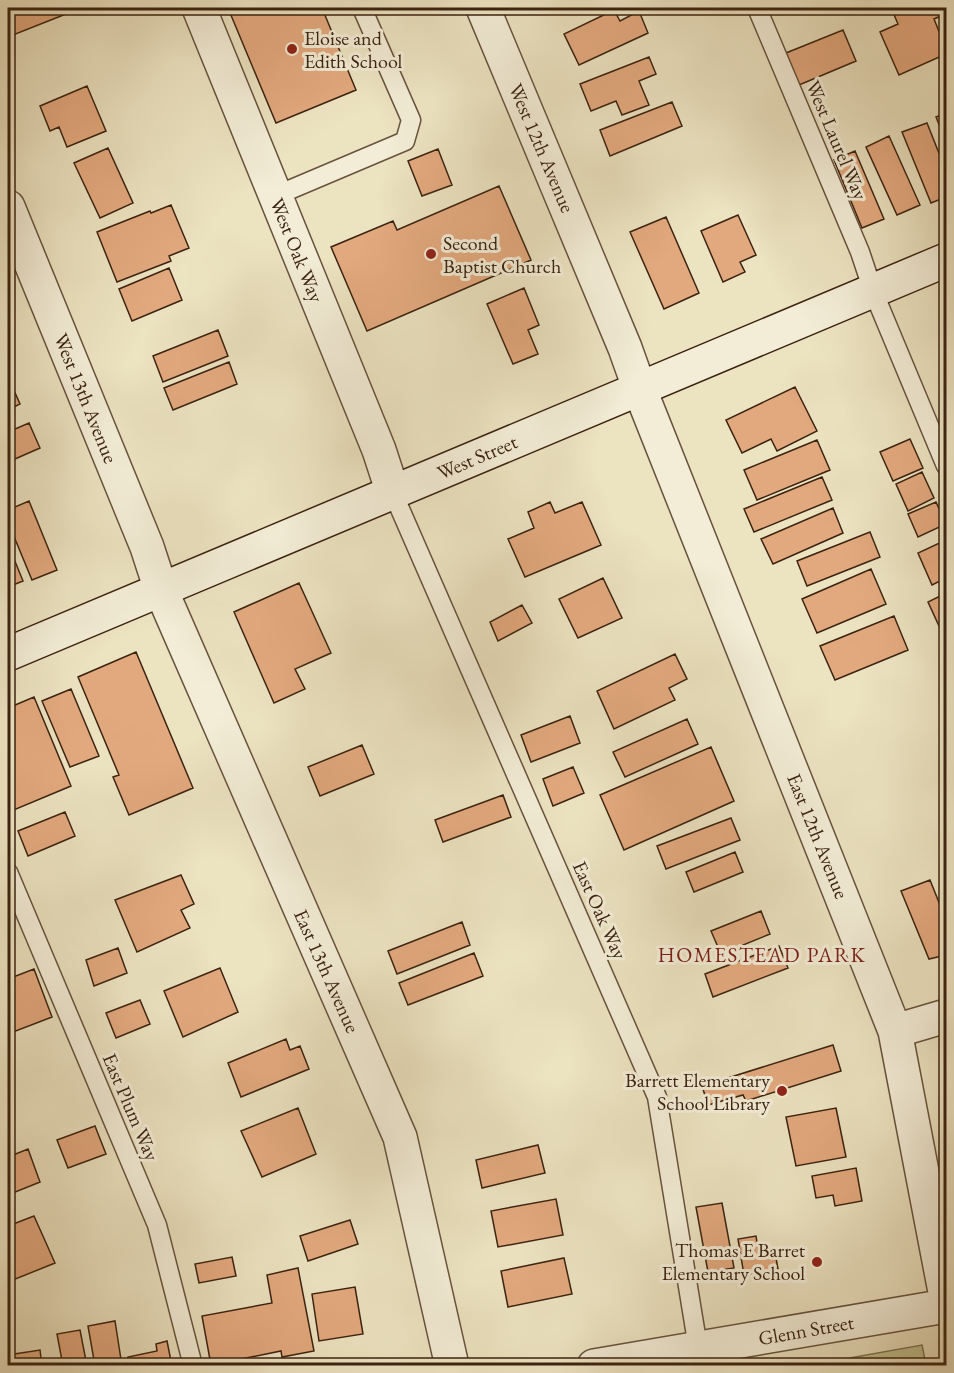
<svg xmlns="http://www.w3.org/2000/svg" width="954" height="1373" font-family="'EB Garamond',serif">
  <style>
    .green { fill: #bfc18e; stroke: #7d7250; stroke-width: 1.5 }
    .building { fill: #e3a97e; stroke: #3b2311; stroke-width: 1.5 }
    .lines { fill: none; stroke-linecap: round; stroke-linejoin: round }
    .lane-casing { stroke: #67533d; stroke-width: 21 }
    .street-casing { stroke: #67533d; stroke-width: 36 }
    .secondary-casing { stroke: #3b2311; stroke-width: 36 }
    .lane { stroke: #f3edd7; stroke-width: 18 }
    .street { stroke: #f3edd7; stroke-width: 33 }
    .secondary { stroke: #f3edd7; stroke-width: 33 }
    .poi-dot { fill: #8f2418; stroke: #f3edd7; stroke-width: 2 }
    .labels { text-anchor: middle; dominant-baseline: central; stroke-width: 6; stroke-linejoin: round; paint-order: stroke }
    .poi-label { font-size: 20px; fill: #3b2311; stroke: #f3edd7; text-anchor: start }
    .street-label { font-size: 20px; fill: #3b2311; stroke: #f3edd7 }
    .neighbourhood-label { font-size: 21px; letter-spacing: 1.5px; fill: #7a1f14; stroke: #f3edd7 }
  </style>
  <rect width="100%" height="100%" fill="#ece3c1"/>
  <filter id="stains"><feTurbulence type="fractalNoise" baseFrequency=".00333" numOctaves="4"/><feColorMatrix values="0 0 0 0 .2 0 0 0 0 .09 0 0 0 0 .02 0 0 0 .5 -.17"/></filter>
  <radialGradient id="worn" r=".72"><stop offset=".6" stop-color="#630" stop-opacity="0"/><stop offset="1" stop-color="#630" stop-opacity=".3"/></radialGradient>
  <path class="green" d="M 922,1345 L 926,1365 L 839,1365 L 838,1360 Z"/>
  <path class="building" d="M 8,8 L 75,8 L 76,10 L 8,37 Z
    M 228,8 L 322,8 L 356,90 L 276,123 Z
    M 898,8 L 940,8 L 943,15 L 934,19 L 946,49 L 946,54 L 899,75 L 880,32 L 898,24 L 892,10 Z
    M 614,10 L 620,21 L 639,11 L 648,33 L 579,65 L 564,34 Z
    M 843,30 L 856,61 L 799,85 L 786,53 Z
    M 649,57 L 656,74 L 639,81 L 649,105 L 622,115 L 616,101 L 591,111 L 580,84 Z
    M 87,86 L 106,131 L 67,147 L 59,127 L 50,131 L 40,106 Z
    M 672,102 L 682,126 L 610,156 L 600,130 Z
    M 946,113 L 946,142 L 936,117 Z
    M 927,123 L 946,171 L 946,197 L 931,203 L 902,132 Z
    M 889,136 L 920,205 L 897,215 L 866,147 Z
    M 108,148 L 133,203 L 100,218 L 74,163 Z
    M 438,149 L 452,185 L 422,196 L 408,161 Z
    M 855,151 L 884,219 L 862,228 L 834,160 Z
    M 499,186 L 531,260 L 367,331 L 331,247 L 393,221 L 397,230 Z
    M 171,205 L 189,248 L 169,256 L 171,261 L 117,282 L 97,232 L 150,211 L 151,213 Z
    M 738,215 L 756,255 L 740,262 L 745,272 L 723,282 L 701,231 Z
    M 666,217 L 699,293 L 664,309 L 630,232 Z
    M 169,268 L 182,300 L 132,321 L 119,289 Z
    M 524,288 L 539,325 L 528,330 L 538,354 L 513,364 L 487,304 Z
    M 218,330 L 228,356 L 163,382 L 153,356 Z
    M 229,362 L 237,384 L 173,410 L 164,388 Z
    M 8,377 L 20,404 L 8,410 Z
    M 795,387 L 817,431 L 777,451 L 771,439 L 742,453 L 726,420 Z
    M 29,423 L 40,448 L 8,462 L 8,432 Z
    M 910,439 L 923,468 L 893,481 L 880,452 Z
    M 817,440 L 830,470 L 757,500 L 744,470 Z
    M 922,472 L 934,498 L 908,511 L 896,484 Z
    M 822,477 L 832,500 L 754,532 L 744,509 Z
    M 29,501 L 57,570 L 32,580 L 8,522 L 8,510 Z
    M 550,502 L 555,513 L 582,502 L 601,545 L 525,577 L 508,539 L 534,528 L 528,512 Z
    M 936,502 L 946,524 L 918,537 L 908,514 Z
    M 833,508 L 843,533 L 773,564 L 761,539 Z
    M 870,532 L 880,557 L 807,586 L 797,561 Z
    M 946,540 L 946,578 L 932,585 L 918,553 Z
    M 8,544 L 23,581 L 8,587 Z
    M 871,569 L 886,604 L 817,633 L 802,599 Z
    M 603,578 L 622,618 L 578,638 L 559,599 Z
    M 299,583 L 331,653 L 295,669 L 305,689 L 274,703 L 234,612 Z
    M 946,593 L 946,639 L 945,639 L 928,602 Z
    M 522,605 L 532,623 L 498,641 L 490,622 Z
    M 894,616 L 908,650 L 835,680 L 820,646 Z
    M 136,652 L 193,788 L 129,815 L 113,777 L 119,775 L 78,677 Z
    M 675,654 L 687,679 L 669,688 L 675,700 L 614,729 L 597,691 Z
    M 71,689 L 99,756 L 70,767 L 42,701 Z
    M 34,697 L 71,786 L 9,812 L 8,708 Z
    M 570,716 L 580,743 L 531,762 L 521,735 Z
    M 687,719 L 698,744 L 625,777 L 613,752 Z
    M 362,745 L 374,774 L 320,796 L 308,767 Z
    M 711,747 L 734,801 L 624,850 L 600,795 Z
    M 573,767 L 584,793 L 553,806 L 543,779 Z
    M 503,795 L 511,817 L 443,842 L 435,820 Z
    M 65,812 L 75,836 L 28,856 L 18,831 Z
    M 731,818 L 740,840 L 666,869 L 657,846 Z
    M 735,852 L 743,872 L 694,892 L 686,872 Z
    M 181,875 L 194,904 L 181,910 L 190,928 L 137,952 L 115,900 Z
    M 930,880 L 946,920 L 946,955 L 929,959 L 901,891 Z
    M 761,911 L 770,934 L 721,954 L 711,931 Z
    M 462,922 L 470,945 L 397,974 L 388,951 Z
    M 779,946 L 788,968 L 713,997 L 705,974 Z
    M 118,948 L 127,973 L 94,986 L 86,960 Z
    M 474,953 L 483,976 L 408,1005 L 399,983 Z
    M 220,968 L 238,1012 L 183,1037 L 164,991 Z
    M 34,969 L 52,1017 L 8,1034 L 8,979 Z
    M 140,1000 L 150,1024 L 116,1038 L 106,1013 Z
    M 286,1039 L 290,1050 L 300,1046 L 309,1069 L 241,1097 L 228,1063 Z
    M 833,1045 L 841,1071 L 746,1101 L 743,1095 L 708,1105 L 702,1086 Z
    M 298,1108 L 316,1154 L 262,1177 L 241,1131 Z
    M 836,1108 L 846,1157 L 796,1166 L 786,1117 Z
    M 95,1126 L 106,1154 L 68,1168 L 57,1140 Z
    M 538,1145 L 545,1173 L 482,1188 L 476,1160 Z
    M 28,1149 L 40,1182 L 8,1195 L 8,1157 Z
    M 856,1168 L 862,1201 L 835,1206 L 833,1195 L 816,1198 L 812,1176 Z
    M 556,1199 L 563,1235 L 498,1247 L 491,1211 Z
    M 722,1203 L 734,1268 L 708,1272 L 696,1207 Z
    M 34,1216 L 55,1263 L 8,1282 L 8,1226 Z
    M 350,1220 L 358,1244 L 308,1261 L 300,1236 Z
    M 756,1236 L 759,1255 L 775,1252 L 778,1269 L 744,1275 L 738,1239 Z
    M 232,1257 L 236,1276 L 199,1283 L 195,1264 Z
    M 564,1258 L 572,1294 L 508,1307 L 501,1271 Z
    M 298,1268 L 314,1351 L 282,1357 L 281,1351 L 211,1365 L 202,1316 L 272,1303 L 267,1275 Z
    M 355,1287 L 363,1334 L 319,1341 L 312,1294 Z
    M 115,1321 L 122,1366 L 95,1366 L 88,1326 Z
    M 80,1330 L 87,1366 L 63,1366 L 57,1334 Z
    M 167,1341 L 172,1366 L 129,1366 L 128,1357 L 157,1351 L 156,1344 Z
    M 40,1350 L 42,1366 L 8,1366 L 8,1355 Z"/>
  <g class="lines">
    <g class="lane-casing">
      <path id="lane" d="M 757,8 L 860,252 L 873,291 L 946,466
        M 275,196 L 405,141 L 411,120 L 362,8
        M 393,493 L 657,1097 L 701,1366
        M 8,872 L 157,1225 L 193,1366"/>
    </g>
    <g class="street-casing">
      <path id="street" d="M 199,8 L 379,450 L 393,493
        M 483,8 L 625,348 L 640,390 L 895,1031 L 946,1297
        M 8,207 L 147,547 L 161,590 L 400,1137 L 452,1366
        M 895,1031 L 946,1016
        M 594,1366 L 946,1306"/>
    </g>
    <g class="secondary-casing">
      <path id="secondary" d="M 8,654 L 946,260"/>
    </g>
    <use href="#lane" class="lane"/>
    <use href="#street" class="street"/>
    <use href="#secondary" class="secondary"/>
  </g>
  <g class="poi-dot">
    <circle cx="292" cy="49" r="6"/>
    <circle cx="431" cy="254" r="6"/>
    <circle cx="782" cy="1091" r="6"/>
    <circle cx="817" cy="1262" r="6"/>
  </g>
  <g class="labels">
    <g class="poi-label">
      <text x="304" y="38">Eloise and<tspan x="304" dy="23">Edith School</tspan></text>
      <text x="443" y="243">Second<tspan x="443" dy="23">Baptist Church</tspan></text>
      <text x="770" y="1080" text-anchor="end">Barrett Elementary<tspan x="770" dy="23">School Library</tspan></text>
      <text x="805" y="1250" text-anchor="end">Thomas E Barret<tspan x="805" dy="23">Elementary School</tspan></text>
    </g>
    <g class="street-label">
      <text transform="translate(837 140) rotate(67)">West Laurel Way</text>
      <text transform="translate(542 148) rotate(67)">West 12th Avenue</text>
      <text transform="translate(297 250) rotate(68)">West Oak Way</text>
      <text transform="translate(86 398) rotate(68)">West 13th Avenue</text>
      <text transform="translate(477 457) rotate(-23)">West Street</text>
      <text transform="translate(818 836) rotate(68)">East 12th Avenue</text>
      <text transform="translate(600 910) rotate(66)">East Oak Way</text>
      <text transform="translate(327 971) rotate(66)">East 13th Avenue</text>
      <text transform="translate(131 1107) rotate(67)">East Plum Way</text>
      <text transform="translate(806 1330) rotate(-10)">Glenn Street</text>
    </g>
    <g class="neighbourhood-label">
      <text x="762" y="954">HOMESTEAD PARK</text>
    </g>
  </g>
  <rect width="954" height="1373" fill="none" stroke="#ece3c1" stroke-width="30"/>
  <rect x="9" y="9" width="936" height="1355" fill="none" stroke="#3b2311" stroke-width="3"/>
  <rect x="15" y="15" width="924" height="1343" fill="none" stroke="#3b2311" stroke-width="1.5"/>
  <rect width="100%" height="100%" filter="url(#stains)"/>
  <rect width="100%" height="100%" fill="url(#worn)"/>
</svg>
